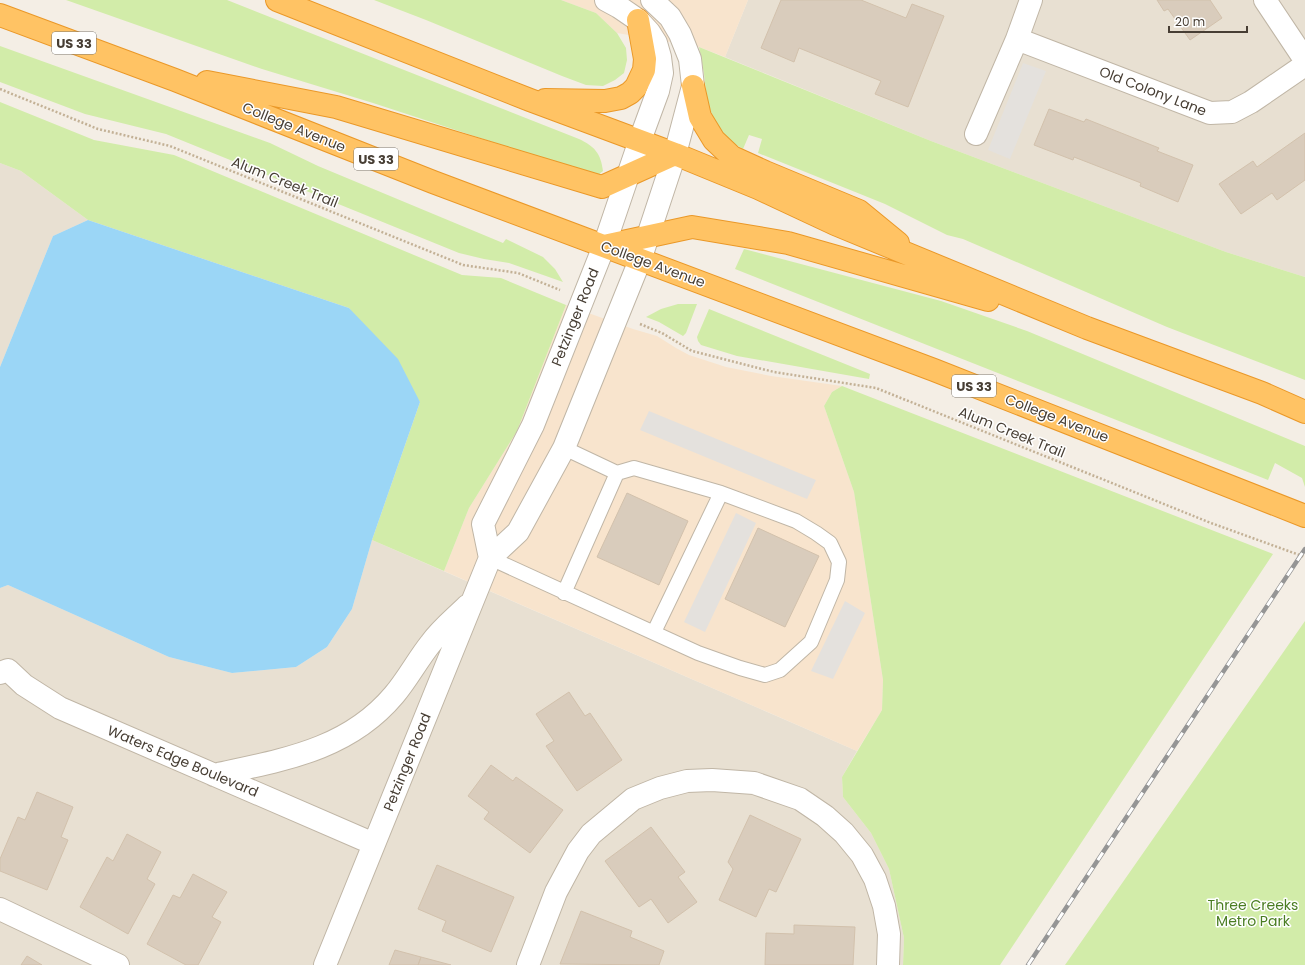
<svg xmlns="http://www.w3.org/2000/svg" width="1305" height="965" font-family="Poppins,sans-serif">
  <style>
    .residential { fill: #e8e0d2 }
    .commercial { fill: #f8e4cd }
    .green { fill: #d2eca9 }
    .parking { fill: #e4e1dd }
    .water { fill: #9bd6f6 }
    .building { fill: #d9ccbc; stroke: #d2c1ac }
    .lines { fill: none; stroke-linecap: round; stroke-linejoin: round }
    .lane-casing { stroke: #c0b6a6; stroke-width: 16 }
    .street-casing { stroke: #c0b6a6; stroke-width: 24 }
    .highway-casing { stroke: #ea9828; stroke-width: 24 }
    .path { stroke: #c3b196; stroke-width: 2.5; stroke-dasharray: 2 2; stroke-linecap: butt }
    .lane { stroke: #fff; stroke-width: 14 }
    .street { stroke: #fff; stroke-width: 22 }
    .highway { stroke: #ffc364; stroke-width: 22 }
    .rail-casing { stroke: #959595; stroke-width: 4.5 }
    .rail { stroke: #fff; stroke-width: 3; stroke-dasharray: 9; stroke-linecap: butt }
    .labels { text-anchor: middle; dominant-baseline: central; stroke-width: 3; stroke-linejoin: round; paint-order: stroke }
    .shield { fill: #fff; stroke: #7e7871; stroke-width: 1 }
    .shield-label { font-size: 13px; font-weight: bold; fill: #473e34 }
    .street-label { font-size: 14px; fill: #473e34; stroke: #fff }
    .park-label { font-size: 14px; fill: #4a7d22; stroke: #fff }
  </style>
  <rect width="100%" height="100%" fill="#f4eee5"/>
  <path class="residential" d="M 748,0 L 1305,0 L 1305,277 L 1226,252 L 931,141 L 725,57 Z
    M 0,163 L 21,171 L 88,220 L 53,236 L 0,367 Z
    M 372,540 L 857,751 L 842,777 L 843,797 L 871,833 L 889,869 L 904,938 L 903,965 L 0,965 L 0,588 L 8,585 L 169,657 L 232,673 L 296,667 L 327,647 L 352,609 Z"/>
  <path class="commercial" d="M 561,0 L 748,0 L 725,57 L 699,47 L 617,33 L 596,13 Z
    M 566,305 L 633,329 L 657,336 L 676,348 L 689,355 L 726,367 L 771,376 L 842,386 L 832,392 L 824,406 L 854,492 L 883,680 L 882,710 L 857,751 L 444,571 L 469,508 L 517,431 Z"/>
  <path class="green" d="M 66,0 L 227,0 L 579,139 C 594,146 601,153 603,171 L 597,176 L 373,103 L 262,69 Z
    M 374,0 L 561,0 L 596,13 L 617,33 L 626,48 L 627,60 L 624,73 L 615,80 L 603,86 L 586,85 L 562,76 L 426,20 Z
    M 0,46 L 270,143 L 318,166 L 503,243 L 506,239 L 543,257 L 555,269 L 563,282 L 509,263 L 484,259 L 459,253 L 166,134 L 85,114 L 0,82 Z
    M 699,47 L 931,141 L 1226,252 L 1305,277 L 1305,380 L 1167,327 L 963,239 L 947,235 L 885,204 L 758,153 L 762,139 L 749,135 L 743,149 L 727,139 L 714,119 L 707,102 L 704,74 Z
    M 0,102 L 94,140 L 174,155 L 462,275 L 501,278 L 566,305 L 517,431 L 469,508 L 444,571 L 372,540 L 420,402 L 349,308 L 88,220 L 21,171 L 0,163 Z
    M 744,249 L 941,301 L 1027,331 L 1305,446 L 1305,487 L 1302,478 L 1275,463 L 1268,480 L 735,269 Z
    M 678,304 L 697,304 L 686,333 L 683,336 L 659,322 L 646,317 L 661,309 Z
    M 709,309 L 870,374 L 869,379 L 737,356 L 701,345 L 698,341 L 697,337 Z
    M 842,386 L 1273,554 L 1000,965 L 903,965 L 904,938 L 889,869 L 871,833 L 843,797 L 842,777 L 882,710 L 883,680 L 854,492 L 824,406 L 832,392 Z
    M 1305,621 L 1305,965 L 1065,965 Z"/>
  <path class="parking" d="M 1023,63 L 1046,71 L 1010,159 L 988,150 Z
    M 649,411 L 816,480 L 807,499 L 640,430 Z
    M 736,513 L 756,523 L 705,632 L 684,622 Z
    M 845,601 L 865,613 L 833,679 L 811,671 Z"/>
  <path class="water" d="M 88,220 L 349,308 L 398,359 L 420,402 L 372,540 L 352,609 L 327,647 L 296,667 L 232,673 L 169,657 L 8,585 L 0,588 L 0,367 L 53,236 Z"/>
  <path class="building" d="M 781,0 L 861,0 L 906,18 L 912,4 L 944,16 L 908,107 L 875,94 L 881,81 L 799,48 L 794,62 L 761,48 Z
    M 1157,0 L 1210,0 L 1222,18 L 1190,40 L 1168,9 L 1164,11 Z
    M 1049,109 L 1084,122 L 1086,119 L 1159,148 L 1157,151 L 1193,165 L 1178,202 L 1140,186 L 1141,183 L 1074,157 L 1073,160 L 1034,145 Z
    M 1305,133 L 1305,180 L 1277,200 L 1272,193 L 1241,214 L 1219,184 L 1253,161 L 1257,167 Z
    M 627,493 L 688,521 L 659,585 L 597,557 Z
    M 758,528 L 819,556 L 785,627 L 725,599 Z
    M 569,692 L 585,716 L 590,713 L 622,760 L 577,791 L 546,746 L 554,741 L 536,714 Z
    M 491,765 L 513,781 L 516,777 L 563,810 L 530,853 L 484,819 L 489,812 L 468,796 Z
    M 37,792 L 73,807 L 61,837 L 68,840 L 47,890 L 0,871 L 0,859 L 18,817 L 25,820 Z
    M 750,815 L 801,839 L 776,892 L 769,889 L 756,917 L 719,900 L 733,869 L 728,862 Z
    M 651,827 L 685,872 L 678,877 L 697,902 L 668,923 L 651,899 L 639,907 L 605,861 Z
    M 127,834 L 161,852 L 147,879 L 155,884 L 128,934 L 80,907 L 107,857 L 113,861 Z
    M 437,865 L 514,897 L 491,952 L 442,931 L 446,921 L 418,909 Z
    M 193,874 L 227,892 L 212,917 L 221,922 L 198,965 L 186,965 L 147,944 L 173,895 L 180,898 Z
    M 581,911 L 632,931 L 630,937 L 664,951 L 659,965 L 560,964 Z
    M 794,925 L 855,927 L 853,965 L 765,965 L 766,933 L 794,934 Z
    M 395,950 L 421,957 L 418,965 L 389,965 Z
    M 27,956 L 42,965 L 21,965 Z
    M 421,957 L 451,965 L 418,965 Z"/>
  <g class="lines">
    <g class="lane-casing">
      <path id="lane" d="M 490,558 L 698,653 L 740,668 L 765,675 L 780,670 L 811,642 L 837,580 L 839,562 L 830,543 L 816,533 L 796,521 L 721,493 L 634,468 L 617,473 L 564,448
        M 564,593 L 617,473
        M 654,632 L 721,493"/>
    </g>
    <g class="street-casing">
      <path id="street" d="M 1265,0 L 1305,60
        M 1017,39 L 1031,0
        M 976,134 L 1017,39 L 1210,113 L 1232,112 L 1251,102 L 1305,65
        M 490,558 L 483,524 L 533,425 L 604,246 L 640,140 L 658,91 L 662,73 L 660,57 L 656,43 L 649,32 L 638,20 L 619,7 L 606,0
        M 0,673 L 8,670 L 24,685 L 60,708 L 374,844
        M 214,775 C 281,760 347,751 394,695 C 407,680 418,659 431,643 C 441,629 455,618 467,606
        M 0,909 L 118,965
        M 325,965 L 490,558 L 518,532 L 564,448 L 640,260 L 675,154 L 693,86 L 690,59 L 680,34 L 670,17 L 652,0
        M 528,965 L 556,892 L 578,851 L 591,834 L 633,799 L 660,788 L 687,781 L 712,780 L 754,783 L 800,799 L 825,816 L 844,833 L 862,855 L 875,879 L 884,906 L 889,934 L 888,965"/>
    </g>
    <g class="highway-casing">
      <path id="highway" d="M 277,0 L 530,100 L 675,154 L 758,188 L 835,224 L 1087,328 L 1262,393 L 1305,412
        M 0,15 L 175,80 L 433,182 L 934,370 L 1305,516
        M 207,82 L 336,107 L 602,187 L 675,154
        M 693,86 L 700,117 L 714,140 L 732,157 L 765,172 L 859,211 L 898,243
        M 545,100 L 605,101 L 621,98 L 630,93 L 636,87 L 644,70 L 645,59 L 638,20
        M 604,246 L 692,227 L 788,243 L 988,300"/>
    </g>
    <path class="path" d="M 0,89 L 98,129 L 170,146 L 463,265 L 518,273 L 560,290
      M 640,324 L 662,333 L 692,351 L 774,372 L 876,388 L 1211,523 L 1305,557"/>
    <use href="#lane" class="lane"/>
    <use href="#street" class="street"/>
    <use href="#highway" class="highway"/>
    <g class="rail-casing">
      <path id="rail" d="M 1028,965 L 1305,549"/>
    </g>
    <use href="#rail" class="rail"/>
  </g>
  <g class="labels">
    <g class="shield">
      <rect x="52" y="32" width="44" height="22" rx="3"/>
      <rect x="354" y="148" width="44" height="22" rx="3"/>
      <rect x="952" y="375" width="44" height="22" rx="3"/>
    </g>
    <g class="shield-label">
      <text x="74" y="43">US 33</text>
      <text x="376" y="159">US 33</text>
      <text x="974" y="386">US 33</text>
    </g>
    <g class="street-label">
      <text transform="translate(1153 91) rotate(21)">Old Colony Lane</text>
      <text transform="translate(294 127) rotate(22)">College Avenue</text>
      <text transform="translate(285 182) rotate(22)">Alum Creek Trail</text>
      <text transform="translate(653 264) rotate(20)">College Avenue</text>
      <text transform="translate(575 317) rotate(-68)">Petzinger Road</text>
      <text transform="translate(1057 418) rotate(21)">College Avenue</text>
      <text transform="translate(1012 432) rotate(22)">Alum Creek Trail</text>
      <text transform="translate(183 761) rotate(23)">Waters Edge Boulevard</text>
      <text transform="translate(407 762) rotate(-68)">Petzinger Road</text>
    </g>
    <g class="park-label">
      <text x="1253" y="905">Three Creeks<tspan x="1253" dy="16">Metro Park</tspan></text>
    </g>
  </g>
  <path d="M1169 26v6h78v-6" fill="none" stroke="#473e34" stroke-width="2"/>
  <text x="1175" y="26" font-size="12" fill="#473e34" stroke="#ffffff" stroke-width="3" paint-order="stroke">20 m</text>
</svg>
